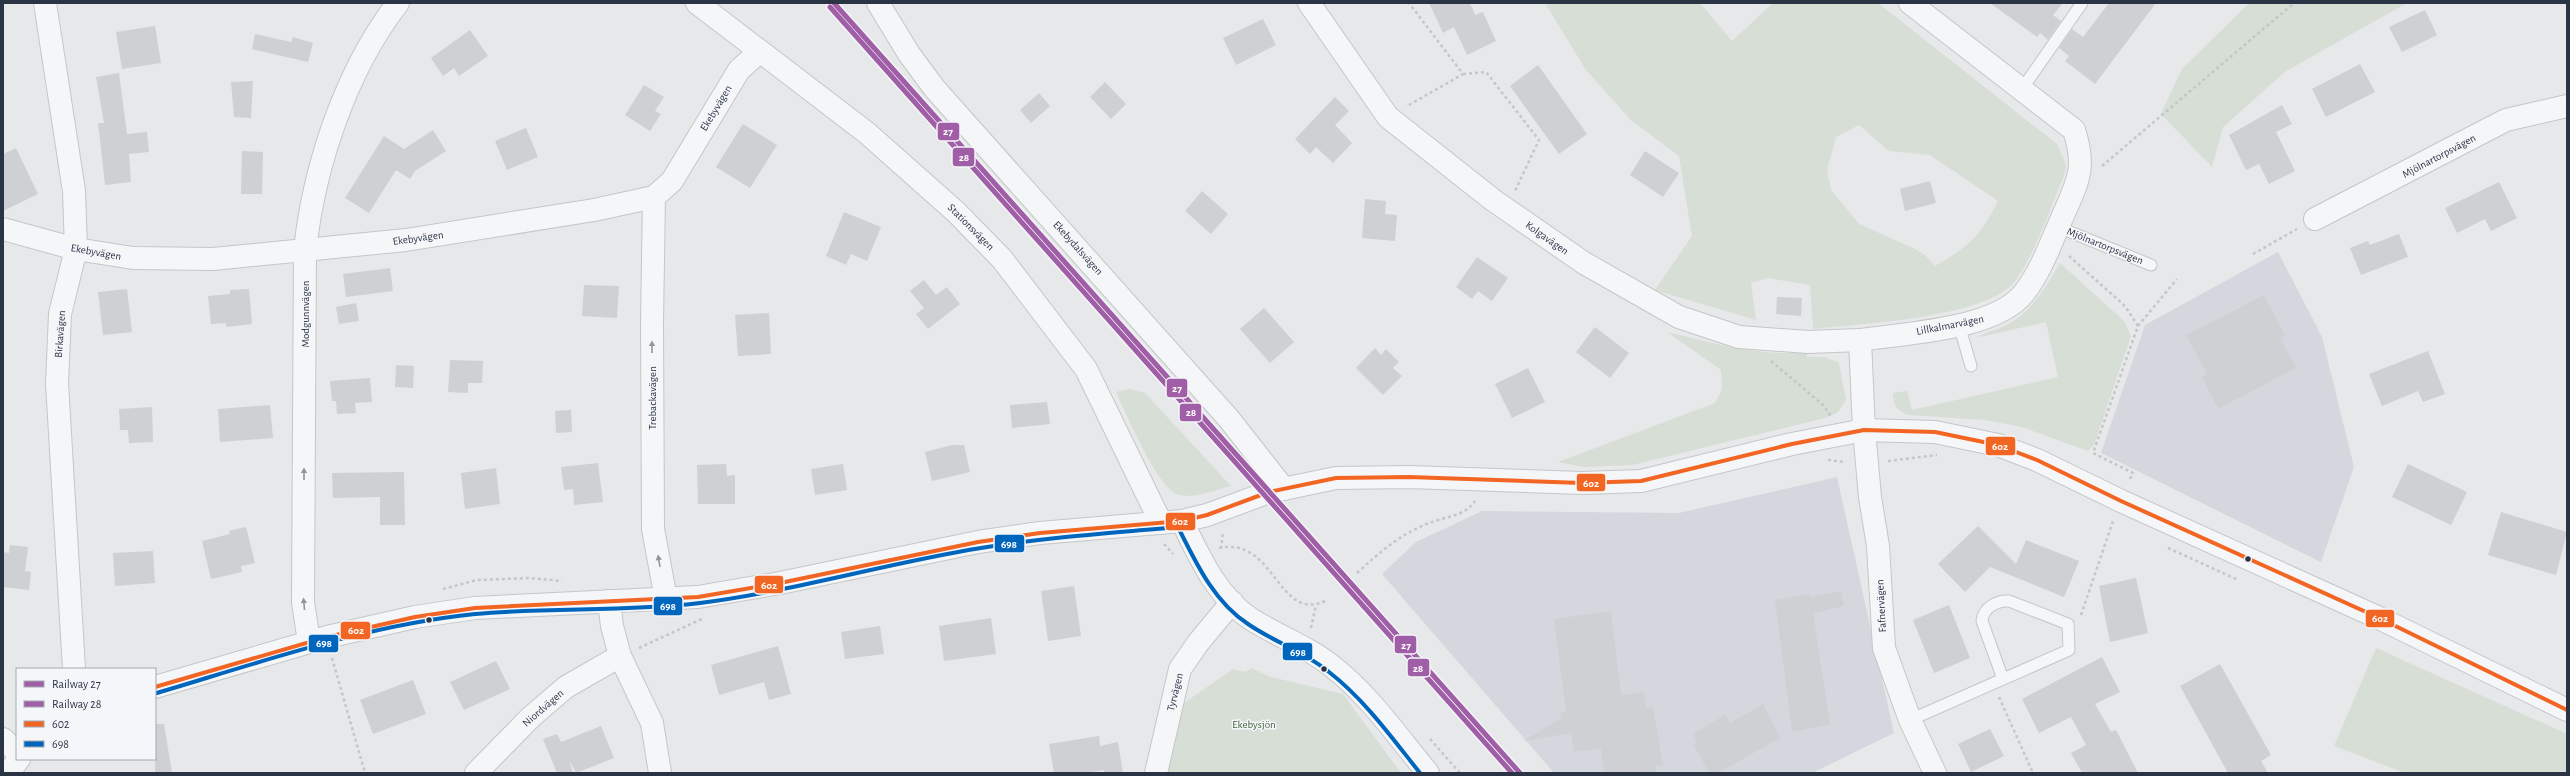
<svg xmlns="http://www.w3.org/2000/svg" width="2570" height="776" font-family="'Alegreya Sans',sans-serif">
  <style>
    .built { fill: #d4d7dd }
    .green { fill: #d6ded6; fill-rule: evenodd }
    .building { fill: #ced0d3 }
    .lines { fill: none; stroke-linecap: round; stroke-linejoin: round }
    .service-casing { stroke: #c4c6c8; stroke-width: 13 }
    .minor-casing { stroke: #c4c6c8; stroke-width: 24 }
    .tertiary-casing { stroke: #c4c6c8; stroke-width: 24 }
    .path { stroke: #c5c6ca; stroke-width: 2.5; stroke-dasharray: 3 3; stroke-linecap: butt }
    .service { stroke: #f5f6f7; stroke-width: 11 }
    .minor { stroke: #f5f6f7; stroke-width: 22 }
    .tertiary { stroke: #f5f6f7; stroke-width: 22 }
    .bus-1-casing { stroke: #f4f6f9; stroke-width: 7 }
    .bus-2-casing { stroke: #f4f6f9; stroke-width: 7 }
    .bus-1 { stroke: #f26522; stroke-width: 4 }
    .bus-2 { stroke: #0065bd; stroke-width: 4 }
    .rail-1-casing { stroke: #f4f6f9; stroke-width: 8 }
    .rail-2-casing { stroke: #f4f6f9; stroke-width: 8 }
    .rail-1 { stroke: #a05ea6; stroke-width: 5 }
    .rail-2 { stroke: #a05ea6; stroke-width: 5 }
    .oneway { fill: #90959e }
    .bus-dot { fill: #2b3445; stroke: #f4f6f9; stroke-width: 1.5 }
    .labels { text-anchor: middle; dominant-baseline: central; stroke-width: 3; stroke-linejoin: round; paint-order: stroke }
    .street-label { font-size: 11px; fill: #2b3445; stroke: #f4f6f9 }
    .park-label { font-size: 11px; fill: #3f6138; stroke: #f4f6f9 }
    .line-badge { stroke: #f4f6f9; stroke-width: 1.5 }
    .badge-label { font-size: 11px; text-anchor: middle; font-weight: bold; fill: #fff }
  </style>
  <rect width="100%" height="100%" fill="#e6e8ea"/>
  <path class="built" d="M 2278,252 L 2322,337 L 2354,467 L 2321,562 L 2101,453 L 2145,325 Z
    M 1837,477 L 1894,733 L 1812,773 L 1554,773 L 1382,574 L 1416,542 L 1482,511 L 1679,513 Z"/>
  <path class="green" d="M 1545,3 L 1700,3 L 1732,41 L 1773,3 L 1878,3 L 2057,144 L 2066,165 L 2064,176 C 2049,210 2037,249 2016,280 C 1989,318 1859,324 1813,329 L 1810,285 L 1768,278 L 1751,283 L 1756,320 L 1655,290 L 1692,236 L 1679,156 L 1632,121 L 1586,70 ZM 1859,125 L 1889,151 L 1930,155 L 1998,201 C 1980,237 1969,246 1935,266 L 1925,255 L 1913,248 L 1859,224 L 1831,190 L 1827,170 L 1836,137 Z
    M 2249,3 L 2407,3 L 2286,71 L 2223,127 L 2212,167 L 2161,114 L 2182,69 Z
    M 2060,263 L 2124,321 L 2131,336 L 2094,445 L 2088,451 L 2022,427 L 1985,420 L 1909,415 C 1897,412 1893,404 1893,393 L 1907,391 L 1912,410 L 2058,377 L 2046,322 L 1975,338 C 1985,332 1998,330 2009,324 C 2033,309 2046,287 2060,263 Z
    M 1667,332 C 1713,343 1760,357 1807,352 L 1807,357 L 1825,357 L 1839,363 L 1846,400 L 1838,412 L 1825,418 L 1632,465 L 1584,467 L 1558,462 L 1715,403 L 1722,389 L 1721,370 Z
    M 1130,389 L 1145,393 L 1231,486 C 1215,490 1193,500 1177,494 C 1157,487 1126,413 1116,392 Z
    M 2376,648 L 2567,734 L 2567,773 L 2405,773 L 2334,746 Z
    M 1251,668 L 1271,677 L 1343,694 L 1401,773 L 1166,773 L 1177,708 L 1233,669 L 1246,672 Z"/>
  <path class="building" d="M 1429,3 L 1470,3 L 1475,15 L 1483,12 L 1496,41 L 1467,55 L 1454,27 L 1443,33 Z
    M 1990,3 L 2063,3 L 2053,15 L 2061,21 L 2048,40 L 2040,33 L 2037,37 Z
    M 2109,3 L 2156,3 L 2095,84 L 2065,61 L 2069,56 L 2059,48 L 2072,29 L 2083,37 Z
    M 2425,10 L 2437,35 L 2402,52 L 2389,27 Z
    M 1263,19 L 1276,45 L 1236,65 L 1223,38 Z
    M 155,26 L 161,63 L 122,69 L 116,32 Z
    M 470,30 L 488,56 L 459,76 L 454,68 L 443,76 L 431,58 Z
    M 255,34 L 291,42 L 293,37 L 313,43 L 308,62 L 252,49 Z
    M 2360,64 L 2375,92 L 2326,117 L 2312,89 Z
    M 1538,65 L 1587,134 L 1559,154 L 1510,86 Z
    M 119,73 L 127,134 L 147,132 L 149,152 L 129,154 L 131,182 L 105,185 L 98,123 L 104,123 L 96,77 Z
    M 253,81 L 251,118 L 234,117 L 231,82 Z
    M 1105,82 L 1126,104 L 1111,119 L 1090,97 Z
    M 644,85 L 664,97 L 655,111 L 661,114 L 650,131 L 625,115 Z
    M 1039,93 L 1050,106 L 1031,123 L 1020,110 Z
    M 1335,97 L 1349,111 L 1335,125 L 1352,143 L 1333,163 L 1316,147 L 1310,154 L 1295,139 Z
    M 2282,105 L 2292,124 L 2276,132 L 2295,171 L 2269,184 L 2259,164 L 2246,170 L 2229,135 Z
    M 743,124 L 777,145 L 750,188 L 716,167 Z
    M 526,128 L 538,157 L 507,170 L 495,141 Z
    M 433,130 L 446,151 L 415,171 L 410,179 L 396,170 L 369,213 L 345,198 L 384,136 L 404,149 Z
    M 16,148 L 38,194 L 3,211 L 3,154 Z
    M 242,151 L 263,152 L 262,194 L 241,194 Z
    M 1645,151 L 1679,173 L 1663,197 L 1630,175 Z
    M 1930,181 L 1936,203 L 1905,211 L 1900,189 Z
    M 2499,182 L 2517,218 L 2491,231 L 2485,219 L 2457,233 L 2445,208 Z
    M 1202,191 L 1228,214 L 1211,234 L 1185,211 Z
    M 1365,199 L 1386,201 L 1385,214 L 1397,215 L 1395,241 L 1362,238 Z
    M 844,212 L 881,227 L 867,261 L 851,254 L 846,265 L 826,256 Z
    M 2399,234 L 2408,257 L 2361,275 L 2350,248 L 2368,241 L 2370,245 Z
    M 1477,257 L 1508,278 L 1492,301 L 1478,291 L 1472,299 L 1456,287 Z
    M 390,268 L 393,291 L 346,297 L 343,274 Z
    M 924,280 L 936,295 L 947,287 L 960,304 L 928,329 L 916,314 L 924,308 L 910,291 Z
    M 584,285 L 619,286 L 617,318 L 582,316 Z
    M 127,289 L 132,332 L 103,335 L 98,292 Z
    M 249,289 L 252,324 L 226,327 L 226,323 L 211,324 L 208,296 L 230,294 L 230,290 Z
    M 2264,295 L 2285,335 L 2280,338 L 2296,368 L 2218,409 L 2202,377 L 2207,374 L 2186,335 Z
    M 1777,297 L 1802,298 L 1801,316 L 1776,314 Z
    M 356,303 L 359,321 L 339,324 L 336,307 Z
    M 1264,308 L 1294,342 L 1270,363 L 1240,329 Z
    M 769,313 L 771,354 L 738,356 L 735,315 Z
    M 1595,327 L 1629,353 L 1610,378 L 1576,352 Z
    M 1375,348 L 1381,355 L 1386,349 L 1399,362 L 1393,368 L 1402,376 L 1383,395 L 1356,368 Z
    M 2428,351 L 2445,394 L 2423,402 L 2418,391 L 2382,406 L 2369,374 Z
    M 450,360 L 483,361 L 482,383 L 468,383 L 468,393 L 448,392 Z
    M 396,365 L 414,366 L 413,388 L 395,387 Z
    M 1528,368 L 1545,402 L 1512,418 L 1495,384 Z
    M 370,378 L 372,402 L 355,403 L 356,413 L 337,414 L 336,401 L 332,401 L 330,381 Z
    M 1047,402 L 1050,424 L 1012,428 L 1010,405 Z
    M 270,405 L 273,438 L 220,442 L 218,409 Z
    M 152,407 L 153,442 L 129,443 L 128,430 L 120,430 L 119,409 Z
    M 571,410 L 572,432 L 556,433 L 555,411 Z
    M 952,445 L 964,445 L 970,472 L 932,481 L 925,452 Z
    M 598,463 L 603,502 L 574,505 L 573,489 L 564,490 L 561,467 Z
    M 726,464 L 727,476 L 735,475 L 735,504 L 698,504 L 697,465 Z
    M 843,464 L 847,490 L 815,495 L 811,469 Z
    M 2408,464 L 2467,492 L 2451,525 L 2392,497 Z
    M 496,468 L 500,504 L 465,509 L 461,473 Z
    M 404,472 L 405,525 L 380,525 L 380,497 L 333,498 L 332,473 Z
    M 2501,512 L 2567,532 L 2556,575 L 2488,555 Z
    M 1978,526 L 2016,564 L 2026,540 L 2079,561 L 2064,597 L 1990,567 L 1965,592 L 1938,564 Z
    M 246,527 L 255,563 L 241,566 L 242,572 L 211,579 L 202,541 L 230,534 L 229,531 Z
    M 10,545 L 28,547 L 25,571 L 31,572 L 29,590 L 3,587 L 3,552 L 9,553 Z
    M 153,551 L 155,583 L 115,586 L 113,553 Z
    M 2136,578 L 2148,633 L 2110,642 L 2099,586 Z
    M 1074,586 L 1081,636 L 1048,641 L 1041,591 Z
    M 1841,591 L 1844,606 L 1813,613 L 1830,724 L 1792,732 L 1775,600 L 1810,594 L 1810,597 Z
    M 1949,605 L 1970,658 L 1934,673 L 1913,620 Z
    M 1611,611 L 1621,695 L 1644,692 L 1646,708 L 1653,707 L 1663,765 L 1656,766 L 1656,773 L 1604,773 L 1601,748 L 1574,752 L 1571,733 L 1524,741 L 1561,718 L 1560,713 L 1566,712 L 1554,619 Z
    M 991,618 L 996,654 L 944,661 L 939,626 Z
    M 880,626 L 884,654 L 845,659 L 841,632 Z
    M 778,646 L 791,694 L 769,700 L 764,682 L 719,695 L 711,665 Z
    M 2102,657 L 2120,692 L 2095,704 L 2111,732 L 2116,730 L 2138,773 L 2082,773 L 2071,753 L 2086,745 L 2071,717 L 2039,733 L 2022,699 Z
    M 496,661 L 510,689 L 464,710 L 450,682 Z
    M 2220,664 L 2271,755 L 2261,761 L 2268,773 L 2228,773 L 2180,686 Z
    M 413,680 L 426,714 L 373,734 L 360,700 Z
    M 1763,704 L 1780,738 L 1718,773 L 1709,773 L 1694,745 L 1697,742 L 1693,734 L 1725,715 L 1730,723 Z
    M 155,724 L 164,724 L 172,773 L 155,773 Z
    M 601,726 L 614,758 L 576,773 L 569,760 L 573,773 L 557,773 L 543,739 L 557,734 L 561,742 Z
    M 1990,729 L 2004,756 L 1971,772 L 1958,744 Z
    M 1099,736 L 1100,746 L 1118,742 L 1123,773 L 1104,773 L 1104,770 L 1085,773 L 1054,773 L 1049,744 Z"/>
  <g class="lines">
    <g class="service-casing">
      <path id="service" d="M 2022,89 L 2082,3
        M 2058,227 L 2151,265
        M 1959,325 L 1971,366
        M 1910,720 L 2069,650 L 2068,624 L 2009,601 C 1997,600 1983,608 1982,621 L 2003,679"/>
    </g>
    <g class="minor-casing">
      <path id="minor" d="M 45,3 L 74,191 L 76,249 L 60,314 L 57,383 L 74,669
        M 697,3 L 867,133 L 956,212 L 1002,259 L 1086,369 L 1161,523
        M 878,3 L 909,54 L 935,89 L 1229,419 L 1284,489
        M 1309,3 L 1388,117 L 1493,200 L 1584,263 L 1679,317 L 1739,337 L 1808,342 L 1860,340
        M 1910,3 L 2074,130 C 2087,170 2077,183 2061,220 C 2050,245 2041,271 2024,293 C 1995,330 1905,333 1860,340 L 1864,430 L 1870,497 L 1878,546 L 1884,648 L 1910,720 L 1935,773
        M 654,197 L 652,323 L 653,529 L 666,599
        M 2315,219 L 2506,120 L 2567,106
        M 3,229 L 76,249 L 133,258 L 213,259 L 406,240 L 594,210 L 654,197 L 672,181 L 739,70 L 759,52
        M 609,601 L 612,626 L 620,656 L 652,723 L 660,773
        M 309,642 L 303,602 L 305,250 C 314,166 346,70 398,3
        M 3,739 L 17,752
        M 476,773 L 531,717 L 566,687 L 620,656
        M 1156,773 L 1180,669 L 1198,643 L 1232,602"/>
    </g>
    <g class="tertiary-casing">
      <path id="tertiary" d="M 1182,521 C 1199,556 1217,597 1251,619 C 1277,636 1309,647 1333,667 C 1370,696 1398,737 1428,773
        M 155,687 L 327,637 L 415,617 L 475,608 L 698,597 L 780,583 L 978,542 L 1040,533 L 1182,521 L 1207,515 L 1269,492 L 1336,478 L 1409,477 L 1582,483 L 1641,481 L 1792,444 L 1864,430 L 1935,432 L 1998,445 L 2037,460 L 2121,501 L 2377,617 L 2567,710
        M 8,773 L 19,759"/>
    </g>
    <path class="path" d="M 1463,74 L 1486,72 L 1539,140 L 1515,191
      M 1409,105 L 1463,74 L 1409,3
      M 2102,166 L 2294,3
      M 2253,254 L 2297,229
      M 2069,256 L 2125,306 L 2138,326 L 2093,453 L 2133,473 L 2129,481
      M 2138,326 L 2177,279
      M 1771,361 L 1823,405 L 1831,416
      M 1828,460 L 1845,462
      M 1888,461 L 1937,455
      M 1164,544 L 1173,554
      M 1219,548 C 1275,536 1278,623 1325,601
      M 2168,548 L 2238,580
      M 1221,549 L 1223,532
      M 1357,573 C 1382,550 1405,530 1438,520 C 1451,516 1467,514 1475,501
      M 443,589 L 477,580 L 530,578 L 562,581
      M 2081,615 L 2113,521
      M 1311,628 L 1316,605
      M 639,648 L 702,619
      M 332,658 L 365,773
      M 1999,697 L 2033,773
      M 1430,739 L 1460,773"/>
    <use href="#service" class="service"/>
    <use href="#minor" class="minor"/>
    <use href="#tertiary" class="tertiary"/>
    <g class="bus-1-casing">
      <path id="bus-1" d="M 155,687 L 327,637 L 415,617 L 475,608 L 698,597 L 780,583 L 978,542 L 1040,533 L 1182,521 L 1207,515 L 1269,492 L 1336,478 L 1409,477 L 1582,483 L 1641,481 L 1792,444 L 1864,430 L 1935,432 L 1998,445 L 2037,460 L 2121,501 L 2377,617 L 2567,710"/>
    </g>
    <g class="bus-2-casing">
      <path id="bus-2" d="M 157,693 C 261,662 367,625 475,614 C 550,607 625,612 700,603 C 795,591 887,563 981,548 C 1046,537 1113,533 1178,527 C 1196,563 1214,602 1248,624 C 1274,642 1305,652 1329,672 C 1365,700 1392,738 1420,773"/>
    </g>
    <use href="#bus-1" class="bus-1"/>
    <use href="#bus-2" class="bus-2"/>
    <g class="rail-1-casing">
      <path id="rail-1" d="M 834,3 L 1520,773"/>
    </g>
    <g class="rail-2-casing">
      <path id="rail-2" d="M 830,7 L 1512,773"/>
    </g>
    <use href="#rail-1" class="rail-1"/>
    <use href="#rail-2" class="rail-2"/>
  </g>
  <defs><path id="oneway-solid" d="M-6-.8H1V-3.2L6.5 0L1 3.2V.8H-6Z"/></defs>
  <g class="oneway">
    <use href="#oneway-solid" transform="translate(652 347) rotate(-90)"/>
    <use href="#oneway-solid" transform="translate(304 474) rotate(-90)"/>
    <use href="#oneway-solid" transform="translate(659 561) rotate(-100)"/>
    <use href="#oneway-solid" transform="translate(304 604) rotate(-95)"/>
  </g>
  <g class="bus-dot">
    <circle cx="2248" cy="559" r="3.5"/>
    <circle cx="429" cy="620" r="3.5"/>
    <circle cx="1324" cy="669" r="3.5"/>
  </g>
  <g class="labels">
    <g class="street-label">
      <text transform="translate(716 108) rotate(-59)">Ekebyvägen</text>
      <text transform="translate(2439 156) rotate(-28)">Mjölnartorpsvägen</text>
      <text transform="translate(971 227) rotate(45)">Stationsvägen</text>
      <text transform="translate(418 238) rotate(-8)">Ekebyvägen</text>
      <text transform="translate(1547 238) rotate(35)">Kolgavägen</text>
      <text transform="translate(2105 246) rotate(22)">Mjölnartorpsvägen</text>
      <text transform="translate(1078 248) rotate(48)">Ekebydalsvägen</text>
      <text transform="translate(96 252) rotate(10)">Ekebyvägen</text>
      <text transform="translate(305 314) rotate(-90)">Modgunnvägen</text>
      <text transform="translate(1950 325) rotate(-11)">Lillkalmarvägen</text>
      <text transform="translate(60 334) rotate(-86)">Birkavägen</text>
      <text transform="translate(652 398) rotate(-90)">Trebackavägen</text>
      <text transform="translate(1881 606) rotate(-93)">Fafnervägen</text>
      <text transform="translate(1175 692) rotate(-76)">Tyrvägen</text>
      <text transform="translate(543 708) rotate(-41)">Niordvägen</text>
    </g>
    <g class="park-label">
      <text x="1254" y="724">Ekebysjön</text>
    </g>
  </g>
  <g class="line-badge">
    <rect x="937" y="122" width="23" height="19" rx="4" fill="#a05ea6"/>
    <rect x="952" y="147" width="23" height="20" rx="4" fill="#a05ea6"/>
    <rect x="1166" y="378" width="22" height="20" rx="4" fill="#a05ea6"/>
    <rect x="1179" y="403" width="23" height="19" rx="4" fill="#a05ea6"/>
    <rect x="1985" y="436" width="31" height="20" rx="4" fill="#f26522"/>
    <rect x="1576" y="473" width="30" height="19" rx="4" fill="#f26522"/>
    <rect x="1165" y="512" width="31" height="19" rx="4" fill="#f26522"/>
    <rect x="994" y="534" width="31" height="19" rx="4" fill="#0065bd"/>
    <rect x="754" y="575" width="30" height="19" rx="4" fill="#f26522"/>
    <rect x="653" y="596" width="30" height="20" rx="4" fill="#0065bd"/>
    <rect x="2365" y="609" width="30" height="19" rx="4" fill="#f26522"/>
    <rect x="340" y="621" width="31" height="19" rx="4" fill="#f26522"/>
    <rect x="308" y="634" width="31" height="19" rx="4" fill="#0065bd"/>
    <rect x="1394" y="635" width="23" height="19" rx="4" fill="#a05ea6"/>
    <rect x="1282" y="642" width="31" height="19" rx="4" fill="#0065bd"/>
    <rect x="1407" y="658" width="23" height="19" rx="4" fill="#a05ea6"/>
  </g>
  <g class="badge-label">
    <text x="948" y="135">27</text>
    <text x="964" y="161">28</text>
    <text x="1177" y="392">27</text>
    <text x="1191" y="416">28</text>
    <text x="2000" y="450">602</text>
    <text x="1591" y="487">602</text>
    <text x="1180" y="525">602</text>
    <text x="1009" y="548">698</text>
    <text x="769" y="589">602</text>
    <text x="668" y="610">698</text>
    <text x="2380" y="622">602</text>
    <text x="356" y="634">602</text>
    <text x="324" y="647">698</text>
    <text x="1406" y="649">27</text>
    <text x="1298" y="656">698</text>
    <text x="1418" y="672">28</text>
  </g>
  <rect width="2570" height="776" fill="none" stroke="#2b3445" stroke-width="8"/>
  <rect x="16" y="668" width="140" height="92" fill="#f4f6f9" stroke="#a4a8b1"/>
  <rect x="24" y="681" width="20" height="6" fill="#a05ea6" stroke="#a4a8b1"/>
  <text x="52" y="688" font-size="12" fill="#2b3445">Railway 27</text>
  <rect x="24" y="701" width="20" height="6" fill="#a05ea6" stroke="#a4a8b1"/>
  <text x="52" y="708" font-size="12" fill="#2b3445">Railway 28</text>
  <rect x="24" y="721" width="20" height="6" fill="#f26522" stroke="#a4a8b1"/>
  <text x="52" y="728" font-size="12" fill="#2b3445">602</text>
  <rect x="24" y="741" width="20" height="6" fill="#0065bd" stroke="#a4a8b1"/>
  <text x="52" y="748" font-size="12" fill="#2b3445">698</text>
</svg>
